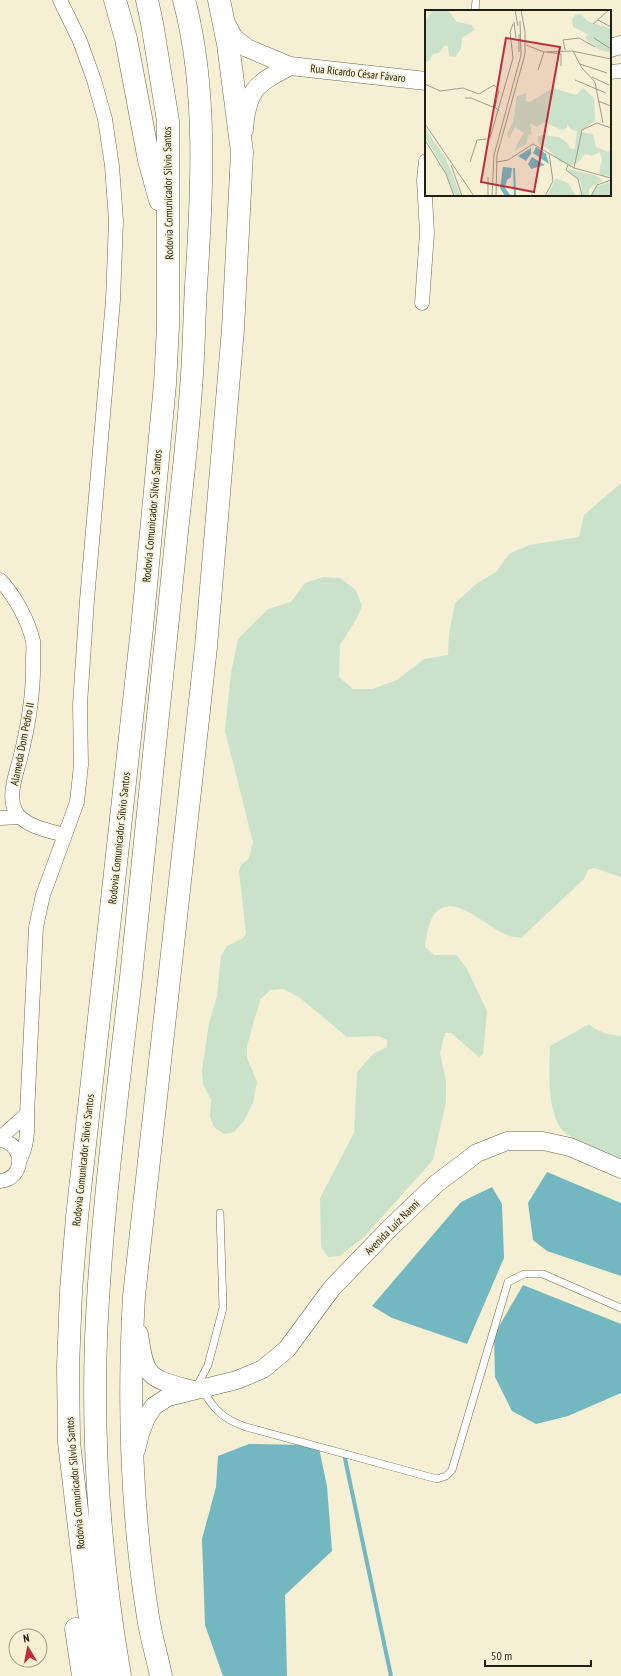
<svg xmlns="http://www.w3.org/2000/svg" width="621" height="1676" font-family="'PT Sans Narrow',sans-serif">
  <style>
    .green { fill: #cae2c9 }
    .water { fill: #73b7c0 }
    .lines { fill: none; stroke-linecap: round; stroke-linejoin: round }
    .stream { stroke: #73b7c0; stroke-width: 4 }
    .service-casing { stroke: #6b674f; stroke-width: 8 }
    .minor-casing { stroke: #6b674f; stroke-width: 15 }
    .tertiary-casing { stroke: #6b674f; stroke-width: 19 }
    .trunk-casing { stroke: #6b674f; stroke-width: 23 }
    .motorway-casing { stroke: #6b674f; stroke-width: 23 }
    .service { stroke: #fff; stroke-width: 7 }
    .minor { stroke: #fff; stroke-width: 14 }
    .tertiary { stroke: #fff; stroke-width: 18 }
    .trunk { stroke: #fff; stroke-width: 22 }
    .motorway { stroke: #fff; stroke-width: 22 }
    .labels { text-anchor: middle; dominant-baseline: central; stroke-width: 3; stroke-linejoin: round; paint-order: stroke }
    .street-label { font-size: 11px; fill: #201f15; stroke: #f5f0d4 }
    .inset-river { fill: none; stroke: #73b7c0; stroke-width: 2 }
    .inset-road { fill: none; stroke: #a09c88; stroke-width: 1 }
    .view { fill: #bd2d3a; fill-opacity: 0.15; stroke: #bd2d3a; stroke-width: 2 }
    .inset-edge { fill: none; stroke: #201f15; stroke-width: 2 }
  </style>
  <rect width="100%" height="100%" fill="#f5f0d4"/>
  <path class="green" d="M 621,483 L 621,877 L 594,868 L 588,870 L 584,879 L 521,938 C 517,937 511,937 507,935 C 485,927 448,885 431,920 C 428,927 426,938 425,947 L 434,955 L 457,955 L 467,969 L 487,1011 L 483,1054 L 479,1057 L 451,1033 L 445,1033 L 440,1053 L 446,1081 L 446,1102 L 433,1160 L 365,1236 L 340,1256 L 328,1257 L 321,1247 L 320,1198 L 354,1133 L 357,1072 L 373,1054 L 387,1047 L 387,1040 L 378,1036 L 347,1037 L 299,997 L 283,989 L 270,990 L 260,1000 L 247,1046 L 247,1058 L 257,1082 L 253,1103 L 244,1121 L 234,1132 L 224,1134 L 214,1127 L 210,1117 L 211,1100 L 203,1084 L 202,1070 L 209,1023 L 217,996 L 221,956 L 227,946 L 243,938 L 246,934 L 239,871 L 241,865 L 249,858 L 253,842 L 225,731 L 231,673 L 238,639 L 268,609 L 291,602 L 305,583 L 323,577 L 340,578 L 356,590 L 362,606 L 357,618 L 340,645 L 339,677 L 353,689 L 372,689 L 397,680 L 424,659 L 448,655 L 449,634 L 455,603 L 476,584 L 496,572 L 510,553 L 530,545 L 579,537 L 584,515 Z
    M 589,1024 C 595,1031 612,1036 621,1036 L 621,1162 C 612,1159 566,1136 562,1130 C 547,1110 549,1070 550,1046 Z"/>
  <path class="water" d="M 547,1172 L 621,1203 L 621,1276 L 547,1251 L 533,1240 L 528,1203 Z
    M 492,1187 L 502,1204 L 504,1258 L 467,1344 L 392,1318 L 372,1306 L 461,1202 Z
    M 523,1285 L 621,1324 L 621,1393 L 568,1416 L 536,1424 L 512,1411 L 495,1377 L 494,1335 Z
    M 249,1444 L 308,1445 L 319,1448 L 327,1486 L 332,1551 L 285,1595 L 287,1676 L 223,1676 L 205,1625 L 202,1539 L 216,1487 L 218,1456 Z"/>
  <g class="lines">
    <path class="stream" d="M 344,1454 L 391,1676"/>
    <g class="service-casing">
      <path id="service" d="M 475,11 L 476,0
        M 196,1388 L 208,1365 L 223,1308 L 220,1213
        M 202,1389 C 214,1410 223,1419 246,1427 L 437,1479 L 446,1476 L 452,1470 L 508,1282 L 524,1274 L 543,1274 L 621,1308"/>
    </g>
    <g class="minor-casing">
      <path id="minor" d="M 610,72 L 621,71
        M 422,303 L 427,233 L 424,180 L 426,161
        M 0,580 C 15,596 28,620 33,641 C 34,647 33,654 33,660 C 34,693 28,727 20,759 C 16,774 8,795 15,810 C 22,826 50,831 65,835
        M 0,818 L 20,817
        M 0,1138 L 27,1114
        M 0,1140 C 26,1144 25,1179 0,1181
        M 19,1162 C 27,1146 28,1132 27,1114 L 36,927 L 43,895 L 77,802 L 81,765 L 80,704 L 87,600 L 113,300 L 116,221 L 112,166 L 105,119 L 94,80 L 80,41 L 60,0"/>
    </g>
    <g class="tertiary-casing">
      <path id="tertiary" d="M 226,23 L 234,38 L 247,48 L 290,66 L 426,81
        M 610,48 L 621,45
        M 244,130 C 247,89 256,84 290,66
        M 139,1334 C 145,1380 150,1378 193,1390
        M 136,1450 L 140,1434 L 146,1418 L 154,1406 L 168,1397 L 237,1380 L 263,1369 L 287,1349 L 332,1288 L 390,1228 L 436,1184 L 477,1153 L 507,1141 L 543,1141 L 570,1147 L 621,1169"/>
    </g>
    <g class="trunk-casing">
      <path id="trunk" d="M 161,1676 C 157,1656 151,1637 148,1617 C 131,1511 128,1403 134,1296 L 206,647 L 233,329 L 242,152 L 228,44 L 219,0"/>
    </g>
    <g class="motorway-casing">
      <path id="motorway" d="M 115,0 L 126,39 L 149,160 L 160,200
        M 76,1629 L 83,1676
        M 99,1676 L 92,1637 L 69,1442 L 68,1367 L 71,1291 L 77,1217 L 142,628 L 165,384 L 168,326 L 168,121 L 152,23 L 147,0
        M 120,1676 C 101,1565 92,1452 96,1339 C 101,1218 117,1097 131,977 C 148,826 163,674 178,522 C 183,478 188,433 191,388 C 194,354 194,320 196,286 C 202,195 208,89 184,0"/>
    </g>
    <use href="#service" class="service"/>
    <use href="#minor" class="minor"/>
    <use href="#tertiary" class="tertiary"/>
    <use href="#trunk" class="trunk"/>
    <use href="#motorway" class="motorway"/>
  </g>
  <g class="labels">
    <g class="street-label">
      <text transform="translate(358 73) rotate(6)">Rua Ricardo César Fávaro</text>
      <text transform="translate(168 193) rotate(-91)">Rodovia Comunicador Silvio Santos</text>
      <text transform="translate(152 516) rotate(-85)">Rodovia Comunicador Silvio Santos</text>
      <text transform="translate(22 744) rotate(-79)">Alameda Dom Pedro II</text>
      <text transform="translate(119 838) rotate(-84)">Rodovia Comunicador Silvio Santos</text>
      <text transform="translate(83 1160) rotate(-84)">Rodovia Comunicador Silvio Santos</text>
      <text transform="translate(392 1227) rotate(-45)">Avenida Luiz Nanni</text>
      <text transform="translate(75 1483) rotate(-95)">Rodovia Comunicador Silvio Santos</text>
    </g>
  </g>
  <g transform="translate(425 10)">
    <rect width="186" height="186" fill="#f5f0d4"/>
    <path d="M 8,0 L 23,0 L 32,12 L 47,15 L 50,20 L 37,28 L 36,39 L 30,47 L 24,46 L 23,36 L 19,36 L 14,43 L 8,44 L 4,51 L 0,52 L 0,12 ZM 156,4 L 162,11 L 186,19 L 186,43 L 174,40 L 159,27 L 164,25 L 148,17 L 147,9 L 150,5 ZM 128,78 L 151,85 L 158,78 L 169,88 L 170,111 L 155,122 L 168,124 L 171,137 L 183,142 L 186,140 L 186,166 L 176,165 L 174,162 L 177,150 L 175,142 L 167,146 L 160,144 L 154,152 L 146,156 L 135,152 L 122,138 L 113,134 L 113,126 L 117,125 L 134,127 L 141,132 L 146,139 L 150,139 L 152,121 L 147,120 L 142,114 L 142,118 L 137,120 L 119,112 L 112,117 L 105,113 L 107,126 L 104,124 L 101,134 L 90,141 L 91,136 L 99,123 L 90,117 L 84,129 L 82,124 L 88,112 L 92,86 L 102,83 L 100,91 L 105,92 ZM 0,118 L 21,149 L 36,186 L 30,186 L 17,155 L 0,127 ZM 144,159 L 169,165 L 178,170 L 164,179 L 164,186 L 157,186 L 156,172 L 143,161 ZM 131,168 L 143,173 L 151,186 L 122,186 ZM 186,172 L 186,186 L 166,186 L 170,177 Z" fill="#cae2c9"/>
    <path d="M 111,137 L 121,144 L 124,154 L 108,143 ZM 106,138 L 106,144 L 101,151 L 93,146 ZM 107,147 L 120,155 L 106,159 L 103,154 ZM 78,157 L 87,158 L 86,167 L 82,170 L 80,178 L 86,186 L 80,186 L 75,178 Z" fill="#73b7c0"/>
    <path class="inset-river" d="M 89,158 L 90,186"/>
    <path class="inset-road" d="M 90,0 L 93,16M 173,10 L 186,17M 89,12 L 91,28M 168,14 L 184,0M 94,24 L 94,42M 169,28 L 186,39M 101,35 L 119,42 L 147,41 L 186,49M 140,40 L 138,30 L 154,28 L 170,37M 148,41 L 157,58 L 170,72 L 178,113M 122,42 L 136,44 L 136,56M 155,54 L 182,63M 113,60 L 119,42M 167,67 L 184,75M 150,70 L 181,83M 0,74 L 15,81 L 38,78 L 54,84 L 69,75 L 74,81 L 70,97 L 74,101M 40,88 L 46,88 L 70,98M 173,91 L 186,96M 0,114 L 49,186M 65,128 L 88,48 L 85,22 L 88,14M 0,130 L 21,164 L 29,186M 45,152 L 52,130 L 62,129M 72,152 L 83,150 L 108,134 L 149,158 L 186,168M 26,155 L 37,186M 143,155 L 141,160 L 153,169 L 157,186M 149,158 L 157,120 L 172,113 L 186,118M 63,186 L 63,167M 67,186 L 69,145 L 96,45 L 95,11M 71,186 L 72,145 L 100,44 L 100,22 L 96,0M 120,186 L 128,171 L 124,143M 166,186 L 172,175 L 186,170"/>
    <path class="view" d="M 81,28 L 135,37 L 109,182 L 56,172 Z"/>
    <rect width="186" height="186" class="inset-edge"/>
  </g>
  <g transform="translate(28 1648) rotate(350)"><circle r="19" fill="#f5f0d4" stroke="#a09c88"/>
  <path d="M0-3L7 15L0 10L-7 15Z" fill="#bd2d3a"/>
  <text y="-6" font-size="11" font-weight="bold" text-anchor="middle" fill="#201f15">N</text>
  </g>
  <path d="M485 1660v6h106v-6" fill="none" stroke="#201f15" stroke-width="2"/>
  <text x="491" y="1660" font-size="12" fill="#201f15" stroke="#f5f0d4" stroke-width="3" paint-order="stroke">50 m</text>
</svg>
